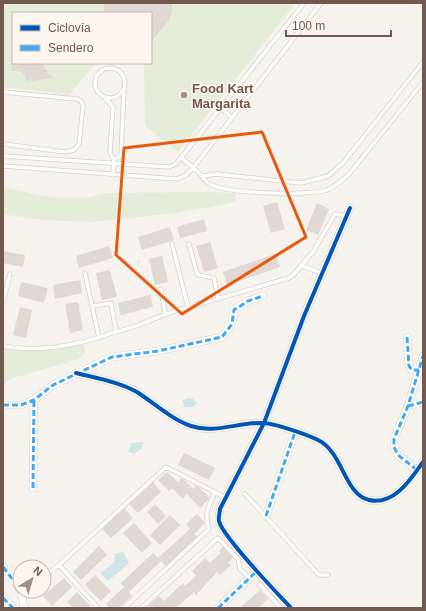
<svg xmlns="http://www.w3.org/2000/svg" width="426" height="611" font-family="Helvetica,sans-serif">
  <style>
    .green { fill: #e5ecd9 }
    .water { fill: #d0e5e5 }
    .building { fill: #dfd8d3 }
    .lines { fill: none; stroke-linecap: round; stroke-linejoin: round }
    .lane-casing { stroke: #d5cfcb; stroke-width: 5 }
    .street-casing { stroke: #d5cfcb; stroke-width: 8 }
    .lane { stroke: #fefdfc; stroke-width: 3.5 }
    .street { stroke: #fefdfc; stroke-width: 7 }
    .quiet { stroke: #3fa9f5; stroke-width: 3; stroke-dasharray: 6 3; stroke-linecap: butt }
    .cycleway-casing { stroke: #fdf6ef; stroke-width: 6 }
    .cycleway { stroke: #0057b8; stroke-width: 4 }
    .marked { fill: none; stroke: #e8590c; stroke-width: 3; stroke-linejoin: round }
    .poi-dot { fill: #a08f86; stroke: #fdf6ef; stroke-width: 1.5 }
    .labels { text-anchor: middle; dominant-baseline: central; stroke-width: 3; stroke-linejoin: round; paint-order: stroke }
    .poi-label { font-size: 13px; font-weight: bold; fill: #72594f; stroke: #fdf6ef; text-anchor: start }
  </style>
  <rect width="100%" height="100%" fill="#f6f2ed"/>
  <path class="green" d="M 3,3 L 296,3 L 178,152 L 145,126 L 144,63 L 151,63 L 151,13 L 13,13 L 13,63 L 99,63 L 91,68 L 70,95 L 3,87 Z
    M 3,187 L 38,195 L 66,198 L 85,198 L 108,193 L 212,192 L 235,194 L 236,202 L 175,213 L 91,222 L 44,220 L 3,214 Z
    M 83,343 L 86,353 L 76,360 L 13,378 L 6,382 L 3,390 L 3,346 L 28,349 Z"/>
  <path class="water" d="M 189,398 L 193,399 L 197,403 L 192,407 L 185,407 L 182,400 Z
    M 144,442 L 141,449 L 134,454 L 128,452 L 132,443 Z
    M 123,552 L 129,563 L 108,581 L 100,573 L 115,562 L 114,554 Z"/>
  <path class="building" d="M 104,3 L 172,3 L 172,10 L 169,20 L 151,42 L 151,13 L 104,13 Z
    M 13,58 L 13,63 L 44,63 L 44,68 L 53,78 L 25,82 L 25,75 L 19,70 L 12,71 L 11,62 Z
    M 277,202 L 285,229 L 271,233 L 263,206 Z
    M 317,203 L 329,209 L 318,235 L 306,230 Z
    M 204,219 L 207,231 L 180,238 L 177,227 Z
    M 170,227 L 174,240 L 142,250 L 138,237 Z
    M 210,242 L 218,268 L 204,272 L 196,246 Z
    M 109,246 L 113,258 L 79,268 L 76,256 Z
    M 3,251 L 25,255 L 23,267 L 3,263 Z
    M 275,254 L 280,267 L 227,285 L 223,272 Z
    M 162,256 L 168,282 L 155,285 L 149,259 Z
    M 110,270 L 117,297 L 102,300 L 96,273 Z
    M 80,280 L 82,293 L 55,299 L 53,285 Z
    M 21,282 L 48,288 L 44,303 L 18,296 Z
    M 150,295 L 153,307 L 121,315 L 118,303 Z
    M 78,302 L 83,330 L 70,333 L 65,304 Z
    M 20,307 L 32,310 L 26,338 L 13,335 Z
    M 184,453 L 215,468 L 209,480 L 178,465 Z
    M 167,472 L 178,482 L 182,478 L 193,489 L 197,485 L 210,498 L 200,508 L 187,494 L 183,499 L 172,488 L 169,491 L 158,480 Z
    M 153,482 L 161,492 L 138,513 L 129,504 Z
    M 155,504 L 166,516 L 158,524 L 147,512 Z
    M 124,508 L 133,518 L 111,538 L 102,529 Z
    M 197,514 L 205,523 L 194,534 L 198,537 L 166,567 L 161,561 L 129,592 L 132,596 L 119,608 L 110,608 L 106,604 L 124,587 L 121,583 L 153,553 L 158,558 L 190,529 L 186,524 Z
    M 170,515 L 180,525 L 160,545 L 150,535 Z
    M 134,523 L 152,543 L 142,553 L 123,533 Z
    M 99,546 L 107,555 L 81,580 L 73,572 Z
    M 223,547 L 233,558 L 228,563 L 231,565 L 220,575 L 217,572 L 196,595 L 194,592 L 176,608 L 146,608 L 159,596 L 164,601 L 183,583 L 185,586 L 196,576 L 192,571 L 205,558 L 210,563 L 221,553 L 219,551 Z
    M 95,575 L 111,591 L 101,601 L 85,585 Z
    M 64,578 L 72,587 L 52,606 L 43,596 Z
    M 260,590 L 268,599 L 258,608 L 240,608 Z
    M 77,592 L 92,608 L 73,608 L 67,602 Z
    M 352,607 L 372,607 L 372,608 Z"/>
  <g class="lines">
    <g class="lane-casing">
      <path id="lane" d="M95 83a15 15 0 1 1 30 0a15 15 0 1 1-30 0Z
        M 3,92 L 77,99 L 81,101 L 83,106 L 79,144 L 74,150 L 65,152 L 3,144
        M 105,98 L 113,107 L 110,152 L 114,160 L 113,175
        M 221,108 L 231,117
        M 3,156 L 169,167 L 176,164 L 304,3
        M 181,157 C 188,164 196,169 202,176 C 204,178 205,181 208,183 C 223,194 309,196 327,190 C 336,186 343,180 350,173 L 423,82
        M 114,160 L 121,155 L 124,88
        M 3,166 L 177,179 L 186,175 L 193,168 L 321,3
        M 203,176 L 216,174 L 301,183 L 328,176 L 343,163 L 423,62
        M 189,244 L 197,273 L 199,275 L 214,278 L 218,298
        M 303,266 L 321,273
        M 85,273 L 99,338
        M 161,289 L 165,313
        M 3,302 L 10,274
        M 196,305 L 289,278 L 294,274 L 313,252 L 335,214 L 346,216
        M 93,306 L 111,303 L 116,332
        M 3,346 C 42,353 78,345 115,332 C 123,330 131,328 139,325 C 155,318 171,312 188,307 L 172,244
        M 245,494 L 319,575 L 328,575
        M 59,565 L 98,608
        M 44,576 L 59,565 L 166,467 L 226,498
        M 259,584 L 281,608
        M 124,608 L 209,529 C 204,513 208,507 215,492
        M 141,608 L 218,538 L 238,559 L 240,569 L 249,578"/>
    </g>
    <g class="street-casing">
      <path id="street" d="M 407,337 L 409,366 L 412,370 L 419,370
        M 76,373 C 96,378 119,382 137,392 C 154,403 171,419 191,426 C 215,434 239,422 263,423 C 274,423 308,435 318,440 C 343,452 344,494 369,500 C 394,506 411,479 423,462
        M 3,405 L 21,405 L 34,400 L 53,385 L 112,357 L 158,351 L 222,337 L 232,324 L 234,310 L 248,301 L 263,296
        M 408,406 L 423,402
        M 417,470 L 398,455 L 394,447 L 394,439 L 408,406 L 423,356
        M 33,488 L 34,400
        M 266,516 L 295,432
        M 3,567 L 20,589
        M 21,591 L 24,608
        M 3,598 L 13,608
        M 218,608 L 257,571
        M 291,608 C 277,593 222,536 219,521 C 218,518 220,512 220,509 L 264,423 L 304,316 L 350,208"/>
    </g>
    <use href="#lane" class="lane"/>
    <use href="#street" class="street"/>
    <path class="quiet" d="M 407,337 L 409,366 L 412,370 L 419,370
      M 3,405 L 21,405 L 34,400 L 53,385 L 112,357 L 158,351 L 222,337 L 232,324 L 234,310 L 248,301 L 263,296
      M 408,406 L 423,402
      M 417,470 L 398,455 L 394,447 L 394,439 L 408,406 L 423,356
      M 33,488 L 34,400
      M 266,516 L 295,432
      M 3,567 L 20,589
      M 3,598 L 13,608
      M 218,608 L 257,571"/>
    <g class="cycleway-casing">
      <path id="cycleway" d="M 76,373 C 96,378 119,382 137,392 C 154,403 171,419 191,426 C 215,434 239,422 263,423 C 274,423 308,435 318,440 C 343,452 344,494 369,500 C 394,506 411,479 423,462
        M 291,608 C 277,593 222,536 219,521 C 218,518 220,512 220,509 L 264,423 L 304,316 L 350,208"/>
    </g>
    <use href="#cycleway" class="cycleway"/>
  </g>
  <path class="marked" d="M 262,132 L 306,237 L 182,314 L 116,255 L 124,148 Z"/>
  <circle class="poi-dot" cx="184" cy="95" r="4"/>
  <g class="labels">
    <g class="poi-label">
      <text x="192" y="88">Food Kart<tspan x="192" dy="15">Margarita</tspan></text>
    </g>
  </g>
  <rect width="426" height="611" fill="none" stroke="#72594f" stroke-width="8"/>
  <rect x="12" y="12" width="140" height="52" fill="#fdf6ef" stroke="#c5b7af"/>
  <rect x="20" y="25" width="20" height="6" fill="#0057b8" stroke="#c5b7af"/>
  <text x="48" y="32" font-size="12" fill="#72594f">Ciclovía</text>
  <rect x="20" y="45" width="20" height="6" fill="#3fa9f5" stroke="#c5b7af"/>
  <text x="48" y="52" font-size="12" fill="#72594f">Sendero</text>
  <g transform="translate(32 579) rotate(38)"><circle r="19" fill="#fdf6ef" stroke="#c5b7af"/>
  <path d="M0-3L7 15L0 10L-7 15Z" fill="#a08f86"/>
  <text y="-6" font-size="11" font-weight="bold" text-anchor="middle" fill="#72594f">N</text>
  </g>
  <path d="M286 30v6h105v-6" fill="none" stroke="#72594f" stroke-width="2"/>
  <text x="292" y="30" font-size="12" fill="#72594f" stroke="#fdf6ef" stroke-width="3" paint-order="stroke">100 m</text>
</svg>
